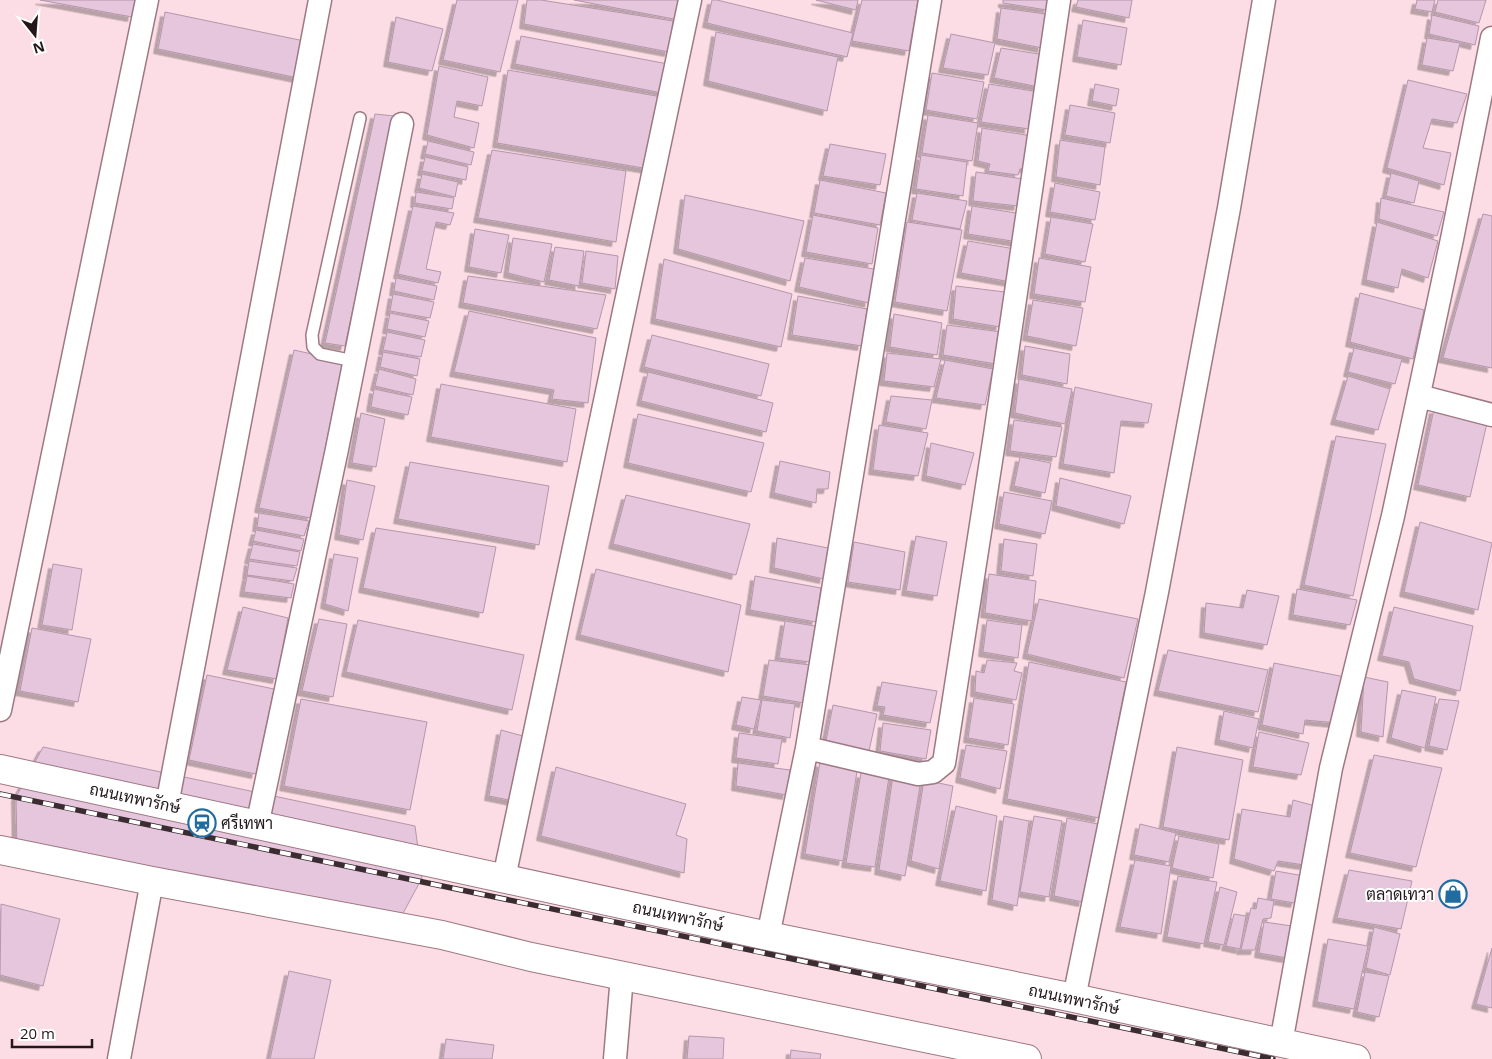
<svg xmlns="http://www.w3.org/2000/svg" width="1492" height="1059" font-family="'Open Sans',Sarabun,sans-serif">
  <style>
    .building { fill: #e5c6dc; stroke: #b496ab; filter: url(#shadow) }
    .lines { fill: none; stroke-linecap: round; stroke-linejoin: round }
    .lane-casing { stroke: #9d7983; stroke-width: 14 }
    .street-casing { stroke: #9d7983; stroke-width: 25 }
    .primary-casing { stroke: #9d7983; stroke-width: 30 }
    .lane { stroke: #fff; stroke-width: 11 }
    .street { stroke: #fff; stroke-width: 22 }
    .primary { stroke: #fff; stroke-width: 28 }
    .rail-casing { stroke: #3b2c31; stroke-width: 5.5 }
    .rail { stroke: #fff; stroke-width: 4; stroke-dasharray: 11; stroke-linecap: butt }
    .labels { text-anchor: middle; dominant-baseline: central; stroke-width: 4; stroke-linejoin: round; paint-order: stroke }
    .street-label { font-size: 16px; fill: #24171b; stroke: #fff }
    .poi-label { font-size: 16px; fill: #24171b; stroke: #fff; text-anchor: start }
  </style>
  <defs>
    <filter id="shadow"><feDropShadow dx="-4.5" dy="4.5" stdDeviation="0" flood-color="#0004"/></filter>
  </defs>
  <rect width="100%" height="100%" fill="#fcdce5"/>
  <path class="building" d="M 40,0 L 135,0 L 132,17 Z
    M 457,0 L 518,0 L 500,72 L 443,60 Z
    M 527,0 L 541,0 L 673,21 L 669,52 L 524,24 Z
    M 574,0 L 684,0 L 679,20 Z
    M 712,0 L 717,0 L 853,33 L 847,57 L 707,23 Z
    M 816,0 L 858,0 L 856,10 Z
    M 862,0 L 918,0 L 909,51 L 852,41 Z
    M 1003,0 L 1050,0 L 1047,10 L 1003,3 Z
    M 1078,0 L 1132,0 L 1129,18 L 1076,7 Z
    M 1417,0 L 1435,0 L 1432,12 L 1415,9 Z
    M 1438,0 L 1486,0 L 1479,23 L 1435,12 Z
    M 1001,8 L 1046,14 L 1042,48 L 997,39 Z
    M 165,12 L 309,42 L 303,79 L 158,49 Z
    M 1432,15 L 1479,26 L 1475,45 L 1429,34 Z
    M 396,17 L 443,29 L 432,71 L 388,62 Z
    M 1083,20 L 1127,28 L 1121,65 L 1077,57 Z
    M 716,32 L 838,57 L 827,111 L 708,81 Z
    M 951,34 L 995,43 L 988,75 L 943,68 Z
    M 521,36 L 668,64 L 662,93 L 515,64 Z
    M 1427,38 L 1460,43 L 1453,71 L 1422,65 Z
    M 1001,48 L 1045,55 L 1039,87 L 994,78 Z
    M 439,66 L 488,77 L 482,106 L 457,101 L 454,117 L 479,123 L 474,148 L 427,135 Z
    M 508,70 L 662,97 L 649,169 L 497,143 Z
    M 932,73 L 984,82 L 977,119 L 926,110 Z
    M 1408,80 L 1467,94 L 1457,123 L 1432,119 L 1423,148 L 1451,153 L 1444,185 L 1387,168 Z
    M 989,84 L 1039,92 L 1034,120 L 1029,120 L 1029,129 L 981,122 Z
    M 1095,84 L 1119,89 L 1116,106 L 1092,101 Z
    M 1070,105 L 1115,113 L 1110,143 L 1065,135 Z
    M 375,114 L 394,116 L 345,346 L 325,343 Z
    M 928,115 L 978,123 L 972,161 L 922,153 Z
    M 982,128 L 1032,136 L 1026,168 L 1020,169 L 1018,175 L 988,171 L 990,164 L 978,161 Z
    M 1060,140 L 1105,147 L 1100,185 L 1056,177 Z
    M 428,141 L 474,152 L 471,165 L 425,154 Z
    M 830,144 L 886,154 L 880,185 L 823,176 Z
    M 492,150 L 626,171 L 616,242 L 478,218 Z
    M 921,155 L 967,162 L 963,196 L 916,189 Z
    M 425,157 L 468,167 L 466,180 L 422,171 Z
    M 976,172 L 1023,179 L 1018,206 L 973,201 Z
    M 1391,173 L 1419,181 L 1414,203 L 1386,196 Z
    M 422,174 L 458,182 L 455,197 L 419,188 Z
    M 820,180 L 886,193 L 880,225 L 814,213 Z
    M 1055,183 L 1100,192 L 1095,220 L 1050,212 Z
    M 416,192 L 454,198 L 452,209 L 415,203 Z
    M 917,193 L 967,201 L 960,229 L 912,220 Z
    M 685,195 L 804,221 L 790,281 L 678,249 Z
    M 1381,198 L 1444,212 L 1437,236 L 1379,219 Z
    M 413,206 L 454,213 L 450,225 L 436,222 L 426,269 L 441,272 L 438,283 L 398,274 Z
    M 972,206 L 1022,214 L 1018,242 L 968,234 Z
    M 1483,214 L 1492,216 L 1492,368 L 1443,358 Z
    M 813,215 L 878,228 L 872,264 L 806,252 Z
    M 1051,217 L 1093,224 L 1085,262 L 1045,254 Z
    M 907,222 L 962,230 L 947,311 L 895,302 Z
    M 1377,222 L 1438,241 L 1428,278 L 1402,269 L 1398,288 L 1366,280 Z
    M 475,229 L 509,235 L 501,273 L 469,267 Z
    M 513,238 L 552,244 L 544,282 L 508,273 Z
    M 968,241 L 1015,249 L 1011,282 L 961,273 Z
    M 555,247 L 584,251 L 579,286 L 549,280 Z
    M 586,251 L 618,256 L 615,289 L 582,283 Z
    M 805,258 L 874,269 L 869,303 L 799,287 Z
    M 1039,258 L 1091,267 L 1085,302 L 1034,294 Z
    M 664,259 L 792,294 L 781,347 L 655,319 Z
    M 468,276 L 606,295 L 597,329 L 463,303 Z
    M 396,278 L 437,286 L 434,300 L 394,291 Z
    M 956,286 L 1005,292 L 1000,327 L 953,319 Z
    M 1360,293 L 1424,310 L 1413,359 L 1350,342 Z
    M 393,294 L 434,302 L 430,318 L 390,311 Z
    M 798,296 L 867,309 L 862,346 L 792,335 Z
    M 1033,300 L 1083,308 L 1076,346 L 1027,336 Z
    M 469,311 L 596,338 L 588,403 L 552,399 L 554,390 L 454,372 Z
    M 390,313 L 429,321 L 425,337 L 387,329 Z
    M 894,314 L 942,323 L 937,355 L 890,347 Z
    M 947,325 L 1002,332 L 996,364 L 943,355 Z
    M 387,332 L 425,340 L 421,357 L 383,350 Z
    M 652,335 L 769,364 L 761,396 L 644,367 Z
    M 1025,346 L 1070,354 L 1067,384 L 1022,375 Z
    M 1354,348 L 1402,359 L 1395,384 L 1348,372 Z
    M 294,350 L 343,361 L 311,518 L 259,508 Z
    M 383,352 L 420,359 L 417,376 L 380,367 Z
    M 887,353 L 941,359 L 934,387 L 884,381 Z
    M 945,360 L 993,369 L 985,405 L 936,398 Z
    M 379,369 L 416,379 L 413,395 L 375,386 Z
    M 648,372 L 773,403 L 766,432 L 641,401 Z
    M 1348,376 L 1390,389 L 1378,430 L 1335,420 Z
    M 1019,379 L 1072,389 L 1065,424 L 1015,413 Z
    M 441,384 L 576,409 L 567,462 L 431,437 Z
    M 1075,387 L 1152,404 L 1148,423 L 1121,421 L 1114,473 L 1063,464 Z
    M 374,389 L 412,397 L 408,415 L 371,407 Z
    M 891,396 L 932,400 L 926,429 L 886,422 Z
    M 1434,409 L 1487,423 L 1470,497 L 1418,485 Z
    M 361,413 L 385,419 L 376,467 L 352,463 Z
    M 638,414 L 764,443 L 751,492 L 628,463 Z
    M 1014,420 L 1062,427 L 1056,457 L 1010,451 Z
    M 879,425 L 928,433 L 918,476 L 873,470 Z
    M 1336,436 L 1386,444 L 1353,596 L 1304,585 Z
    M 931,443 L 974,453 L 965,485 L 926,476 Z
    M 1020,457 L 1051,463 L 1045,493 L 1014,486 Z
    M 780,461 L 830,472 L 828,489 L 817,489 L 816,503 L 774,493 Z
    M 410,462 L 549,486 L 539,545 L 398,519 Z
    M 1060,478 L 1131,496 L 1124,524 L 1056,506 Z
    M 347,480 L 375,486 L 363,540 L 339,535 Z
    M 1004,492 L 1052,501 L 1045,534 L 999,524 Z
    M 626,495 L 750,524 L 736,575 L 613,544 Z
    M 259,513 L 309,521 L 304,536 L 257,527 Z
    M 1420,522 L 1492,543 L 1478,610 L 1404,592 Z
    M 376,528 L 496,547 L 483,613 L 363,588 Z
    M 256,530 L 304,539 L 301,551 L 253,541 Z
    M 916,536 L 947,542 L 937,596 L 906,591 Z
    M 777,538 L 828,548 L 824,579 L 774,568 Z
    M 1004,539 L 1037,544 L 1033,576 L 1001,571 Z
    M 854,542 L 905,552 L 900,590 L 848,582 Z
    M 253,544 L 300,552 L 297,566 L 249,559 Z
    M 334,554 L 358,558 L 348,611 L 325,604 Z
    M 249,561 L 297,568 L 293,581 L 247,575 Z
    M 53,564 L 82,569 L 72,630 L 42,625 Z
    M 596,569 L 741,605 L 728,672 L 580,635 Z
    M 989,574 L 1036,581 L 1032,621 L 985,613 Z
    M 247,576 L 294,584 L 291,598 L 244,592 Z
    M 755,576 L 821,588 L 816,622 L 750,610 Z
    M 1297,589 L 1357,600 L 1350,625 L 1293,615 Z
    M 1247,590 L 1279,596 L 1267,645 L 1204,633 L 1206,603 L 1243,608 Z
    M 1039,599 L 1138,619 L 1124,678 L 1027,654 Z
    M 243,607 L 288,618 L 277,679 L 227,670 Z
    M 1394,607 L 1473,626 L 1460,691 L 1414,679 L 1409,662 L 1382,656 Z
    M 319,619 L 347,624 L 333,697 L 302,691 Z
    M 358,620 L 524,655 L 512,710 L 346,672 Z
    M 987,620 L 1022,625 L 1018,658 L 983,652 Z
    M 785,621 L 815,626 L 810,662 L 779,658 Z
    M 32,628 L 91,639 L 78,702 L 20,691 Z
    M 1168,650 L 1268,670 L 1258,712 L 1158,691 Z
    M 769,660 L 810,665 L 804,703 L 763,696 Z
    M 987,660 L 1017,663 L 1014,671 L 1022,673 L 1016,700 L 975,692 L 976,671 L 984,673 Z
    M 1029,662 L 1126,682 L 1099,818 L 1007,799 Z
    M 1274,663 L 1345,677 L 1337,723 L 1305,720 L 1303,734 L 1262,725 Z
    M 207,675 L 274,689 L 256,774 L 189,760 Z
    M 1364,677 L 1388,682 L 1383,737 L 1361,732 Z
    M 882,682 L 937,691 L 930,723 L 883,715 L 885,707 L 877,706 Z
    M 1402,690 L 1436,697 L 1425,748 L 1391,738 Z
    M 742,697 L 761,700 L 754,729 L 736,725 Z
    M 974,698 L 1014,704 L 1008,745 L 968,738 Z
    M 301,699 L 427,722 L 410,810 L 284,786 Z
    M 1439,699 L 1459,701 L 1447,750 L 1429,746 Z
    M 762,700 L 795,704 L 790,738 L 757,731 Z
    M 833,705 L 877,714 L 869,751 L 826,741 Z
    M 1224,711 L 1259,719 L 1253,748 L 1219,740 Z
    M 883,723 L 931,730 L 926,759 L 880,751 Z
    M 501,730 L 530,738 L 514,801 L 489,796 Z
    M 1259,732 L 1309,743 L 1301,775 L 1253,767 Z
    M 739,733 L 782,739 L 778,764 L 736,758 Z
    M 966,745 L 1007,751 L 1000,789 L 960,778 Z
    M 43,747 L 415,826 L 422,878 L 394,930 L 17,851 L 16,797 Z
    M 1177,747 L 1243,760 L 1229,840 L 1163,827 Z
    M 1374,755 L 1442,768 L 1416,867 L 1350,853 Z
    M 820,762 L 857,771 L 843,861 L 805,854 Z
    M 738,763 L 790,770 L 787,795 L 736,786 Z
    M 556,767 L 686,804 L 676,835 L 687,839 L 684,873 L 541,836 Z
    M 861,773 L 889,777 L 875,867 L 846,863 Z
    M 893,776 L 921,780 L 905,876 L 879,870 Z
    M 924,780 L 953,786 L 939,869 L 911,861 Z
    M 1293,800 L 1319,807 L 1304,865 L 1278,861 L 1274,871 L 1234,859 L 1242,809 L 1290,817 Z
    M 956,806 L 997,816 L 986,891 L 940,881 Z
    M 1004,816 L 1029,821 L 1017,906 L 992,900 Z
    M 1034,816 L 1062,821 L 1049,897 L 1020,892 Z
    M 1067,818 L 1098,824 L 1083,902 L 1054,896 Z
    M 1140,824 L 1176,833 L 1169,862 L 1134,855 Z
    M 1179,836 L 1219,844 L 1213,878 L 1172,868 Z
    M 1135,860 L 1171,866 L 1161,934 L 1120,927 Z
    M 1349,870 L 1412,881 L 1401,929 L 1337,918 Z
    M 1276,871 L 1304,876 L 1295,903 L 1271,899 Z
    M 1178,876 L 1217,882 L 1204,944 L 1167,937 Z
    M 1220,887 L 1237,892 L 1224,945 L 1208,942 Z
    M 1258,898 L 1274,901 L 1271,918 L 1263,919 L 1255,950 L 1241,950 L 1251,908 L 1256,909 Z
    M 1,904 L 60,919 L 43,986 L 0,975 Z
    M 1234,914 L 1246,916 L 1240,949 L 1226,946 Z
    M 1264,922 L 1292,926 L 1287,958 L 1259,953 Z
    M 1374,927 L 1400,934 L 1390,975 L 1366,968 Z
    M 1328,939 L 1368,946 L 1354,1009 L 1317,1002 Z
    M 1492,948 L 1492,1008 L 1476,1004 Z
    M 289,971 L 331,980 L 314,1059 L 270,1059 Z
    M 1365,972 L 1389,976 L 1379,1017 L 1357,1012 Z
    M 689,1036 L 724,1038 L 723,1059 L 687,1059 Z
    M 446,1039 L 494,1045 L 492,1059 L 443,1059 Z
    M 791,1050 L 821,1054 L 820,1059 L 790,1059 Z"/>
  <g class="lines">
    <g class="lane-casing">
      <path id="lane" d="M 354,361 L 320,354 L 313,347 L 312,335 L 360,118"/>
    </g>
    <g class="street-casing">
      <path id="street" d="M 1419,396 L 1492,415
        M 0,710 L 147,0
        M 807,748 L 918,774 L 933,772 L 944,763 L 995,435 L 1059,0
        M 167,805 L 320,0
        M 257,826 L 337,449 L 402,124
        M 504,878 L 690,0
        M 768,936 L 807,748 L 930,0
        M 1074,998 L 1157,592 L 1229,208 L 1264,0
        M 1281,1043 L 1331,768 L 1393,516 L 1452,239 L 1492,38
        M 119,1059 L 152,881
        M 615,1059 L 622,976"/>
    </g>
    <g class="primary-casing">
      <path id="primary" d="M 0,769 L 768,936 L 1074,998 L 1356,1059
        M 0,850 L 152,881 L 442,935 L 531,957 L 1027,1059"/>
    </g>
    <use href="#lane" class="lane"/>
    <use href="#street" class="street"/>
    <use href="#primary" class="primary"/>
    <g class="rail-casing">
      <path id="rail" d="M 0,794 L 1273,1059"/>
    </g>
    <use href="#rail" class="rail"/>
  </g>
  <defs>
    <g id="station-ring" transform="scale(1.4375)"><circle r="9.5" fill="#fff" stroke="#206c9f" stroke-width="1.5"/><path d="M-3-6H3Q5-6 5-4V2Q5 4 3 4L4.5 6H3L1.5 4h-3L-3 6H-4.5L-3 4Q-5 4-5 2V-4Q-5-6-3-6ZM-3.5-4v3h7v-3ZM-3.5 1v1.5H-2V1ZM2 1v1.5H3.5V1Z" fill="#206c9f"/></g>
    <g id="shop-ring" transform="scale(1.4375)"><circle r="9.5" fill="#fff" stroke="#206c9f" stroke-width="1.5"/><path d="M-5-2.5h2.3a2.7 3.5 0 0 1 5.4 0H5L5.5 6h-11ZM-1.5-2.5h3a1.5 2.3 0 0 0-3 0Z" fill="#206c9f"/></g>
  </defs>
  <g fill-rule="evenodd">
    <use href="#station-ring" x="202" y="823"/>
    <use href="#shop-ring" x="1453" y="894"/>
  </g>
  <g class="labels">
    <g class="street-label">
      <text transform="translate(135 798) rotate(12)">ถนนเทพารักษ์</text>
      <text transform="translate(678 916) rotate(12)">ถนนเทพารักษ์</text>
      <text transform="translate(1074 999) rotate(12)">ถนนเทพารักษ์</text>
    </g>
    <g class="poi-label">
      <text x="221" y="823">ศรีเทพา</text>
      <text x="1434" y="894" text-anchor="end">ตลาดเทวา</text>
    </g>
  </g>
  <g transform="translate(35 35) rotate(163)" stroke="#ffffff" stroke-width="4" paint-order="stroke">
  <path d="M0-4L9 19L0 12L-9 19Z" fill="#24171b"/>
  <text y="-8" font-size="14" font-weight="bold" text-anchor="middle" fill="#24171b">N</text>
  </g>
  <path d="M12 1039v8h80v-8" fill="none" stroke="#24171b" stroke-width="2.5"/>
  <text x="20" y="1039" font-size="15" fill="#24171b" stroke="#ffffff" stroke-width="4" paint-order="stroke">20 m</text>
</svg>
